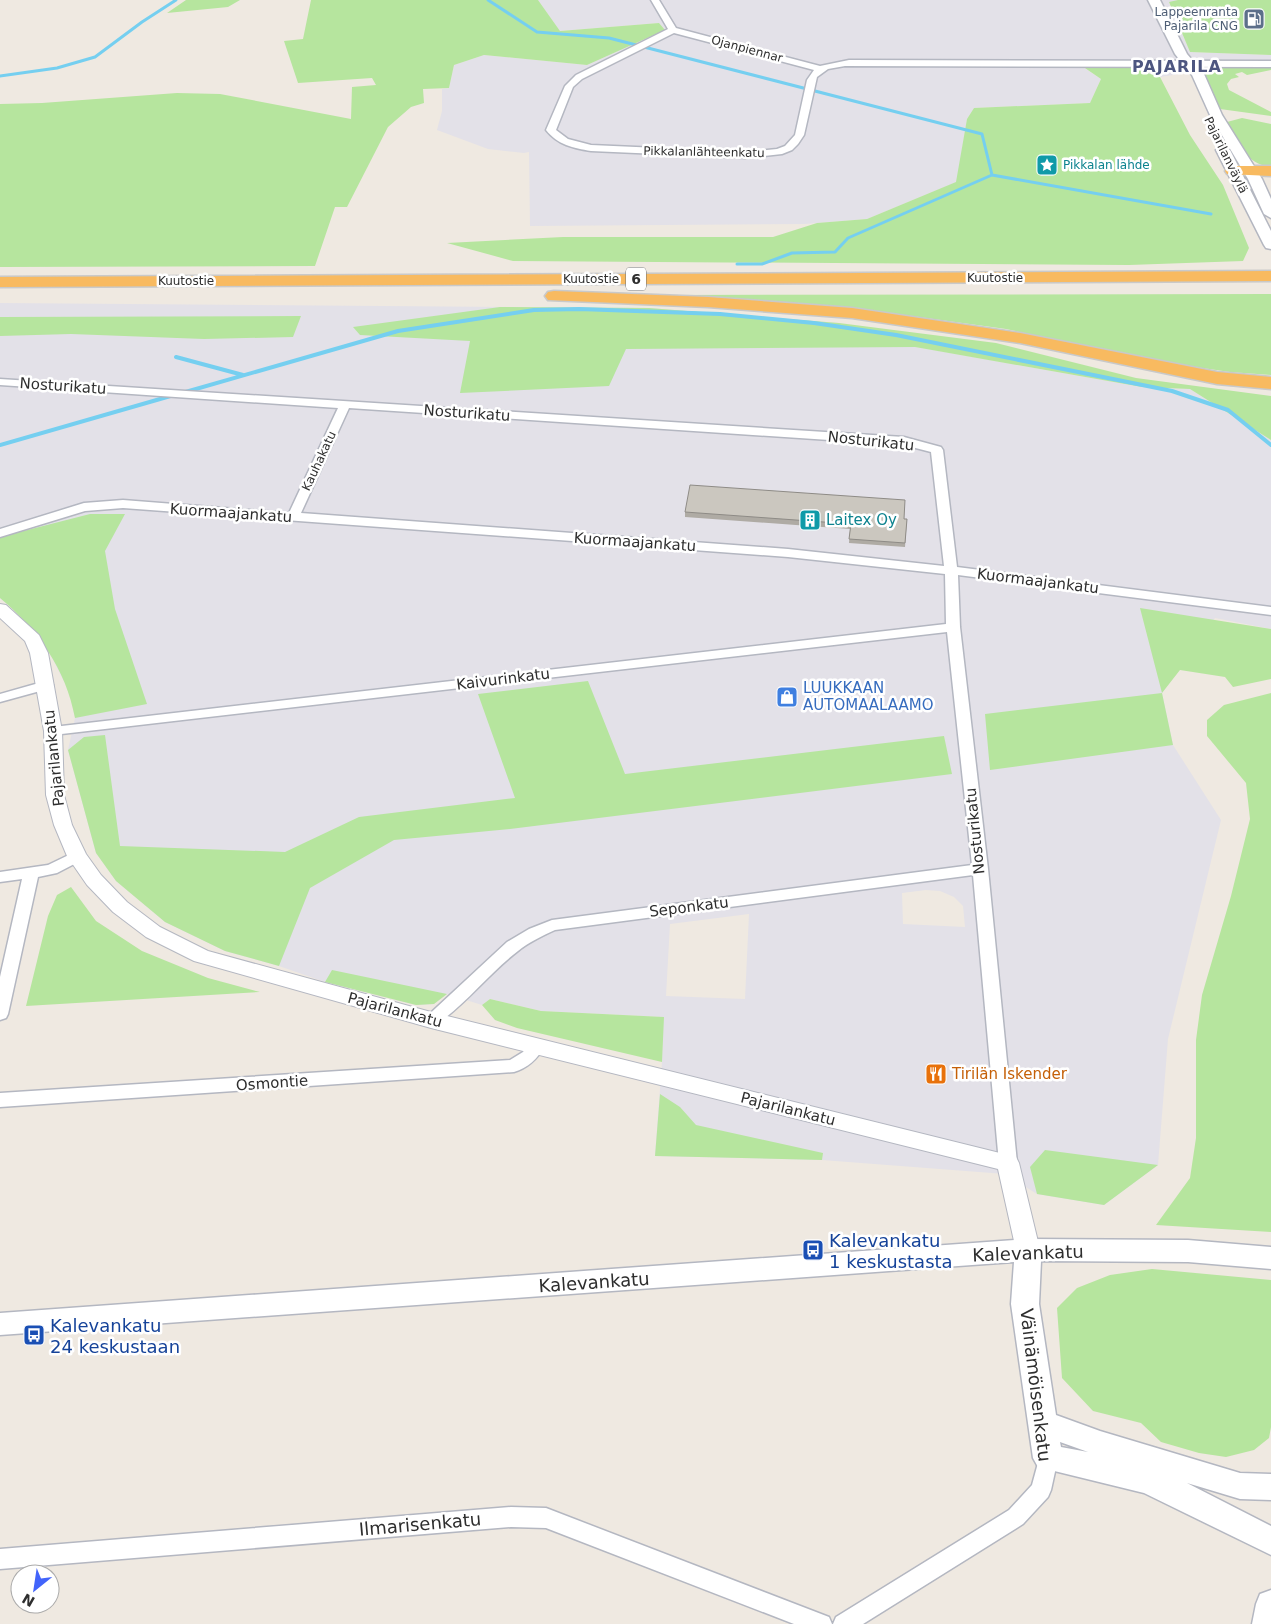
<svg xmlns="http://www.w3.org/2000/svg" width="1271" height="1624" font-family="'DejaVu Sans',sans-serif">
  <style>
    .industrial { fill: #e3e1e8; fill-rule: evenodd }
    .green { fill: #b6e59e }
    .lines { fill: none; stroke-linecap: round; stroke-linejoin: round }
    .stream-far1 { stroke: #75cff0; stroke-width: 3 }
    .stream { stroke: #75cff0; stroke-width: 4 }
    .minor-casing { stroke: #b4b7c1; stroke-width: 3 }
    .tertiary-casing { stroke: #b4b7c1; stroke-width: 2 }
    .secondary-casing { stroke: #b4b7c1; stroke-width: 3 }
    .trunk-casing { stroke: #c9c9c9; stroke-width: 3 }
    .minor { fill: #fff; fill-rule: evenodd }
    .tertiary { fill: #fff; fill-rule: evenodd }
    .secondary { fill: #fff; fill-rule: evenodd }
    .trunk { fill: #f8ba60; fill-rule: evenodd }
    .wall { fill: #afaba4 }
    .building { fill: #cbc7bf; stroke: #8e8b86 }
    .labels { text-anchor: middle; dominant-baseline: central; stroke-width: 5; stroke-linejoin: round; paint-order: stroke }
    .far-service-label { font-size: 12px; fill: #4e5e75; stroke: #fff; text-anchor: end }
    .far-street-label { font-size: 12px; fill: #2e2e2e; stroke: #fff }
    .far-culture-label { font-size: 12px; fill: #0d838f; stroke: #fff; text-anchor: start }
    .shield { fill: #fff; stroke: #6d6d6d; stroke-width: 1 }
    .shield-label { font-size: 14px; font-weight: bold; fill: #2e2e2e }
    .street-label { font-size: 15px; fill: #2e2e2e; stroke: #fff }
    .culture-label { font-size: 15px; fill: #0d838f; stroke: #fff; text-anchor: start }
    .shop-label { font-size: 15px; fill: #366cbe; stroke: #fff; text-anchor: start }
    .food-label { font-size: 15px; fill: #c56008; stroke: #fff; text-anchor: start }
    .far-district-label { font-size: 16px; font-weight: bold; letter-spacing: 1px; fill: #4d5680; stroke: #fff }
    .near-transit-label { font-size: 18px; fill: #164399; stroke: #fff; text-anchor: start }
    .near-street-label { font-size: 18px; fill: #2e2e2e; stroke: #fff }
  </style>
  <rect width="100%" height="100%" fill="#efe9e1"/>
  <path class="industrial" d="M 538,0 L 1178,0 L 1169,3 L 1190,52 L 1271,55 L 1271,68 L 1218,68 L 1160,77 L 1125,66 L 1083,67 L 1101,79 L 1090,103 L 974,108 L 967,119 L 957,182 L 867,219 L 805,224 L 530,226 L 529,152 L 524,153 L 488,149 L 437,130 L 442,111 L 442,89 L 449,88 L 454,65 L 484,55 L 587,65 L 665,30 L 659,23 L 560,31 Z
    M 0,303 L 649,308 L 839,323 L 916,347 L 1142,387 L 1190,389 L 1271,440 L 1271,629 L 1215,618 L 1162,693 L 1173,745 L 1221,820 L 1168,1039 L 1158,1165 L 1104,1205 L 1037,1194 L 1005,1174 L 822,1160 L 655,1156 L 662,1062 L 663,1017 L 541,1011 L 490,999 L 482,1005 L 447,994 L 434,1004 L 416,1005 L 325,982 L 279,966 L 225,951 L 165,922 L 116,881 L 96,853 L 68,750 L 75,718 L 70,693 L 47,648 L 22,616 L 0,598 ZM 926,890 L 940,891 L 954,897 L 963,906 L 965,927 L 903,924 L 902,893 ZM 749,914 L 745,999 L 666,996 L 670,924 Z"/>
  <path class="green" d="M 186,0 L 240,0 L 228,7 L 167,13 Z
    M 311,0 L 538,0 L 560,31 L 659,23 L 665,30 L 587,65 L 484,55 L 454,65 L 449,88 L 423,89 L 424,103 L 411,107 L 388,127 L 347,207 L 335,207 L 315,266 L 0,267 L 0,104 L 42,103 L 177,93 L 220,94 L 351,119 L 352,87 L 376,85 L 372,78 L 298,83 L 284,41 L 303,39 Z
    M 1178,0 L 1271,0 L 1271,55 L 1190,52 L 1169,2 Z
    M 1082,66 L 1125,66 L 1160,77 L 1190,135 L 1223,185 L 1249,248 L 1243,261 L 1129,265 L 513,261 L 447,243 L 563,237 L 773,237 L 817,223 L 867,219 L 956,182 L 967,119 L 974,108 L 1090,103 L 1101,79 Z
    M 1221,67 L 1271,68 L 1271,70 L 1247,75 L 1242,72 L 1235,74 L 1239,77 L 1231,79 L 1227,84 L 1229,90 L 1271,112 L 1271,116 L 1220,109 L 1203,75 Z
    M 1242,118 L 1271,124 L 1271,167 C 1245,164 1238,142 1227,122 Z
    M 1271,294 L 1271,375 L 1230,372 L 1161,362 L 1006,329 L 890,313 L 674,295 Z
    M 500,307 L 649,308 L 839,323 L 996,343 L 1136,378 L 1271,396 L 1271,440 L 1190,389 L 1142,387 L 915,347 L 626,349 L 609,386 L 460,393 L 470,341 L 360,335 L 353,327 Z
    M 301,316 L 293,337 L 204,339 L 71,334 L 0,336 L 0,317 Z
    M 90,514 L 125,514 L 105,551 L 115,609 L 147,704 L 75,718 C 66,669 38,630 0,598 L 0,537 Z
    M 1140,608 L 1271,629 L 1271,679 L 1233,687 L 1225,677 L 1180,670 L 1162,693 L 1173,745 L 990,770 L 985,714 L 1162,693 Z
    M 588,681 L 625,774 L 944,736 L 952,774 L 510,829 L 394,840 L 310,888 L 279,966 L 225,951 L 165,922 L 116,881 L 96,853 L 68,750 L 84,737 L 105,735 L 120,846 L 285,852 L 359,817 L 515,798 L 478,694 Z
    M 1271,693 L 1271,1232 L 1156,1225 L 1190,1178 L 1196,1138 L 1196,1040 L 1202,995 L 1231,896 L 1250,819 L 1246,783 L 1207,736 L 1207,720 L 1224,705 Z
    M 71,887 L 96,921 L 142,951 L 208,978 L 260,992 L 26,1006 L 48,916 L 57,895 Z
    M 332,970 L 447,994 L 434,1004 L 416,1005 L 325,982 Z
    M 490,999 L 541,1011 L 664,1017 L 662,1062 L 517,1028 L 495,1020 L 482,1005 Z
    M 660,1094 L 680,1107 L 696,1125 L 823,1153 L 822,1160 L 655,1156 Z
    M 1045,1150 L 1158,1165 L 1104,1205 L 1037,1194 L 1030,1167 Z
    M 1152,1269 L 1271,1280 L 1271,1427 L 1269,1438 L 1254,1450 L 1226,1457 L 1199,1453 L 1161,1442 L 1141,1423 L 1093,1411 L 1062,1378 L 1057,1308 L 1077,1288 L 1110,1275 Z"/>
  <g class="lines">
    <path class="stream-far1" d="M 488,0 L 537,32 L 609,38 L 982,134 L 992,175
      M 0,76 L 57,68 L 95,57 L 142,22 L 176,0
      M 737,264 L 762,264 L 792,253 L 835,252 L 848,238 L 992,175 L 1211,214"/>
    <path class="stream" d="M 176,357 L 243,375
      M 182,393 L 398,331 L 534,310 L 579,309 L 720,314 L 814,323 L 896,335 L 1172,391 L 1228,410 L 1271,445
      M 0,445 L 174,395"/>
    <g class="minor-casing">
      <path id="minor" d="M 651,0 L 659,0 L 676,28 L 820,66 L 849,60 L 1271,61 L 1271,67 L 845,66 L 828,69 L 817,77 L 804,135 L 798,144 L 792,150 L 782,154 L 748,158 L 591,151 C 573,148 558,145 546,130 L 565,86 L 576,75 L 668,29 ZM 674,33 L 814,70 L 807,80 L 795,135 L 785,146 L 777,149 L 748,152 L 591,145 L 568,139 L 556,130 L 573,87 L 582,79 Z
        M 0,379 L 904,437 L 941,447 L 943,450 L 957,567 L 1271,607 L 1271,615 L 958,575 L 960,627 L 988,869 L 1017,1163 L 1014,1168 L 1008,1170 L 1002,1168 L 999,1163 L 973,875 L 555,930 C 542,936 529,942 518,951 C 489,973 467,1003 437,1024 L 431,1026 L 425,1024 L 423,1020 L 507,942 L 529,929 L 552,920 L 972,865 L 947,632 L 53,735 L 48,734 L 46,731 L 48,728 L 53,727 L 946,624 L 945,574 L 788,557 L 123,508 L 85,511 L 0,537 L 0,529 L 84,503 L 123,500 L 289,513 L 338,408 L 0,385 ZM 349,408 L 904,445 L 931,452 L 944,566 L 788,549 L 301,513 Z
        M 46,681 L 53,685 L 51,688 L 0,702 L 0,694 Z
        M 77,851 L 82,852 L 85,856 L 82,860 L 57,873 L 38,877 L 8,1014 L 6,1018 L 0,1020 L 0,977 L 22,879 L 0,882 L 0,872 L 48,865 Z
        M 536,1040 L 542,1042 L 545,1046 C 537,1059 528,1068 514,1072 L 0,1107 L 0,1093 L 510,1060 L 523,1052 L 530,1042 Z
        M 1048,1449 L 1055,1452 L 1058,1458 L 1051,1490 L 1048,1497 L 1023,1524 L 863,1624 L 833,1624 L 836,1617 L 1009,1510 L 1032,1485 L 1041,1452 Z
        M 511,1507 L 546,1508 L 829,1617 L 832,1624 L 794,1624 L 546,1528 L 511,1527 L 0,1569 L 0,1549 Z"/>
    </g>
    <g class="tertiary-casing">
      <path id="tertiary" d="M 0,604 L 6,605 L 39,635 L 48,653 L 62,731 L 64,795 L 72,825 L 86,854 L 101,875 L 127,902 L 160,927 L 208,951 L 431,1012 L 1016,1157 L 1019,1163 L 1040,1250 L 1036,1257 L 1028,1259 L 1020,1257 L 1016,1250 L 998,1169 L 431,1028 L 194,961 L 146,937 L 113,912 L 87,885 L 67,856 L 54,825 L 46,795 L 44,731 L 30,653 L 25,641 L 0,618 Z"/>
    </g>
    <g class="secondary-casing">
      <path id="secondary" d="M 1148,0 L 1160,0 L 1187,54 L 1204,74 L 1222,115 L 1262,179 L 1271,199 L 1271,218 L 1264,214 L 1248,179 L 1210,115 L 1192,75 L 1175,54 Z
        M 1223,146 L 1230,150 L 1271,231 L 1271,249 L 1266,248 L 1264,245 L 1216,150 Z
        M 1028,1239 L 1188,1240 L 1271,1247 L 1271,1269 L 1188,1262 L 1041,1261 L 1039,1304 L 1056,1415 L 1100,1431 L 1240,1473 L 1271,1474 L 1271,1500 L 1240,1499 L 1187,1483 L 1271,1526 L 1271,1555 L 1144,1493 L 1038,1467 L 1033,1458 L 1011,1304 L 1014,1262 L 0,1335 L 0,1313 ZM 1060,1442 L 1088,1452 L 1061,1447 Z
        M 1271,1590 L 1271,1624 L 1252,1624 L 1256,1604 L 1260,1594 Z"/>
    </g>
    <g class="trunk-casing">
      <path id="trunk" d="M 1233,166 L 1271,166 L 1271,176 L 1227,174 L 1225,171 L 1227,168 Z
        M 1271,271 L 1271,281 L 0,287 L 0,277 Z
        M 554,291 L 708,297 L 852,308 L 1020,333 L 1217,372 L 1271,377 L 1271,389 L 1217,384 L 1020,343 L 852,318 L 708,307 L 548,300 L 545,296 L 548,292 Z"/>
    </g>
    <use href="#minor" class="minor"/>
    <use href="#tertiary" class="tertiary"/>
    <use href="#secondary" class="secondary"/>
    <use href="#trunk" class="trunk"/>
  </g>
  <path class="wall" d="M 685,512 L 907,519 L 905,547 L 849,543 L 850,529 L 685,517 Z"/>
  <path class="building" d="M 690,485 L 905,500 L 904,519 L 907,519 L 905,543 L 849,539 L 851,524 L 685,512 Z"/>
  <defs>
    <g id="fuel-square" transform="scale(1.125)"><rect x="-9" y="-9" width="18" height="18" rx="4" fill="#5c6f8a" stroke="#fff"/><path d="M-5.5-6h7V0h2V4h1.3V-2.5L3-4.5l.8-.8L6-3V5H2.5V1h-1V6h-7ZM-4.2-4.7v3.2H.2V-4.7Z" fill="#fff"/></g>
    <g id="sight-square" transform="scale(1.125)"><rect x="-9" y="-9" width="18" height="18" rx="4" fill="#0f9aa8" stroke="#fff"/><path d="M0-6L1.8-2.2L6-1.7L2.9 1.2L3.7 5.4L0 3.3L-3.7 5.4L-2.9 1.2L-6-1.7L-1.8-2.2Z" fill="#fff"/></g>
    <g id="building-square" transform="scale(1.125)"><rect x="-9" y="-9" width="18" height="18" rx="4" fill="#0f9aa8" stroke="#fff"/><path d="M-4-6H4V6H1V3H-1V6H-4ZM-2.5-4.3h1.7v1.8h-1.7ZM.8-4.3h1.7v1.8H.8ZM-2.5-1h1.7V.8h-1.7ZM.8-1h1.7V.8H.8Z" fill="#fff"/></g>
    <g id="shop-square" transform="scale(1.125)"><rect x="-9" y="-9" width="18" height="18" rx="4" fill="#3f7fe0" stroke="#fff"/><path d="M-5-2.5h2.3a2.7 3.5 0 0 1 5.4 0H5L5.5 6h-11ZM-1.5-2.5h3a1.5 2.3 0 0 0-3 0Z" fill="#fff"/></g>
    <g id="restaurant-square" transform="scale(1.125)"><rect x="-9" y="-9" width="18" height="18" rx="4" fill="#e8710a" stroke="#fff"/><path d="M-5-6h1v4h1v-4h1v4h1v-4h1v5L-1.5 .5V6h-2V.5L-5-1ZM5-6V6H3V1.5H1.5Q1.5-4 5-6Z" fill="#fff"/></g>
    <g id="bus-square" transform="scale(1.125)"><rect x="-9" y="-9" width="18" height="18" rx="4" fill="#1a4fb4" stroke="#fff"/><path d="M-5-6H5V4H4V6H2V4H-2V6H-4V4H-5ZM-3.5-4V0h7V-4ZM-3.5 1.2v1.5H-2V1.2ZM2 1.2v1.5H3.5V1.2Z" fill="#fff"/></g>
  </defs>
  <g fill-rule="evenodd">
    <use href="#fuel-square" x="1254" y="19"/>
    <use href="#sight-square" x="1047" y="165"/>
    <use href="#building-square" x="810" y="520"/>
    <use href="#shop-square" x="787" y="697"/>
    <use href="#restaurant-square" x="936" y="1074"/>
    <use href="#bus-square" x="813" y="1250"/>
    <use href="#bus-square" x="34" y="1335"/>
  </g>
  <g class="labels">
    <g class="far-service-label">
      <text x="1238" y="12">Lappeenranta<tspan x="1238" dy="14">Pajarila CNG</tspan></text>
    </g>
    <g class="far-street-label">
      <text transform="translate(747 49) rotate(15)">Ojanpiennar</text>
      <text transform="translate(704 152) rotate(1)">Pikkalanlähteenkatu</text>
      <text transform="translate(1226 155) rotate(64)">Pajarilanväylä</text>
      <text x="995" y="278">Kuutostie</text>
      <text x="591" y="279">Kuutostie</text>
      <text x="186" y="281">Kuutostie</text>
      <text transform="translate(319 461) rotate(-65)">Kauhakatu</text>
    </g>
    <g class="far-culture-label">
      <text x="1063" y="165">Pikkalan lähde</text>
    </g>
    <rect class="shield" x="626" y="267.5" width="20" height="23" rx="4"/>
    <g class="shield-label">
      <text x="636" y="279">6</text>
    </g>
    <g class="street-label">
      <text transform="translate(63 386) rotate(4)">Nosturikatu</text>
      <text transform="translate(467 413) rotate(4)">Nosturikatu</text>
      <text transform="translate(871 441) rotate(6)">Nosturikatu</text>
      <text transform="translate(231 513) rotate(4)">Kuormaajankatu</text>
      <text transform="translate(635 542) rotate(4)">Kuormaajankatu</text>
      <text transform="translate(1038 581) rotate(7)">Kuormaajankatu</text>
      <text transform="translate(503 679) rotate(-7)">Kaivurinkatu</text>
      <text transform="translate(54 758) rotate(-96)">Pajarilankatu</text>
      <text transform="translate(975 831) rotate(-96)">Nosturikatu</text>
      <text transform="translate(689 907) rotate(-7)">Seponkatu</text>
      <text transform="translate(395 1010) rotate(15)">Pajarilankatu</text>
      <text transform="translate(272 1083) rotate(-4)">Osmontie</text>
      <text transform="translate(788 1109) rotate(14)">Pajarilankatu</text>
    </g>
    <g class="culture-label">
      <text x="826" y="520">Laitex Oy</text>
    </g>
    <g class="shop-label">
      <text x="803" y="688">LUUKKAAN<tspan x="803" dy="17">AUTOMAALAAMO</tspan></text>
    </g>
    <g class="food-label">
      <text x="952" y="1074">Tirilän Iskender</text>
    </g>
    <g class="far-district-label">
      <text x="1177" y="66">PAJARILA</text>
    </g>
    <g class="near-transit-label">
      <text x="829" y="1240">Kalevankatu<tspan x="829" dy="21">1 keskustasta</tspan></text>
      <text x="50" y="1325">Kalevankatu<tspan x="50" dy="21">24 keskustaan</tspan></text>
    </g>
    <g class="near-street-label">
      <text transform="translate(1028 1253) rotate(-2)">Kalevankatu</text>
      <text transform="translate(594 1282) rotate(-4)">Kalevankatu</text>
      <text transform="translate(1036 1385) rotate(83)">Väinämöisenkatu</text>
      <text transform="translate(420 1524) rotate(-5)">Ilmarisenkatu</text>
    </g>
  </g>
  <g transform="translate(35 1589) rotate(210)"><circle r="24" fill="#ffffff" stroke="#ababab"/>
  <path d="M0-4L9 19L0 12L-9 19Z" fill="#4264fb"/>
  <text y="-8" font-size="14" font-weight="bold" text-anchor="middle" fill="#2e2e2e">N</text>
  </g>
</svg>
